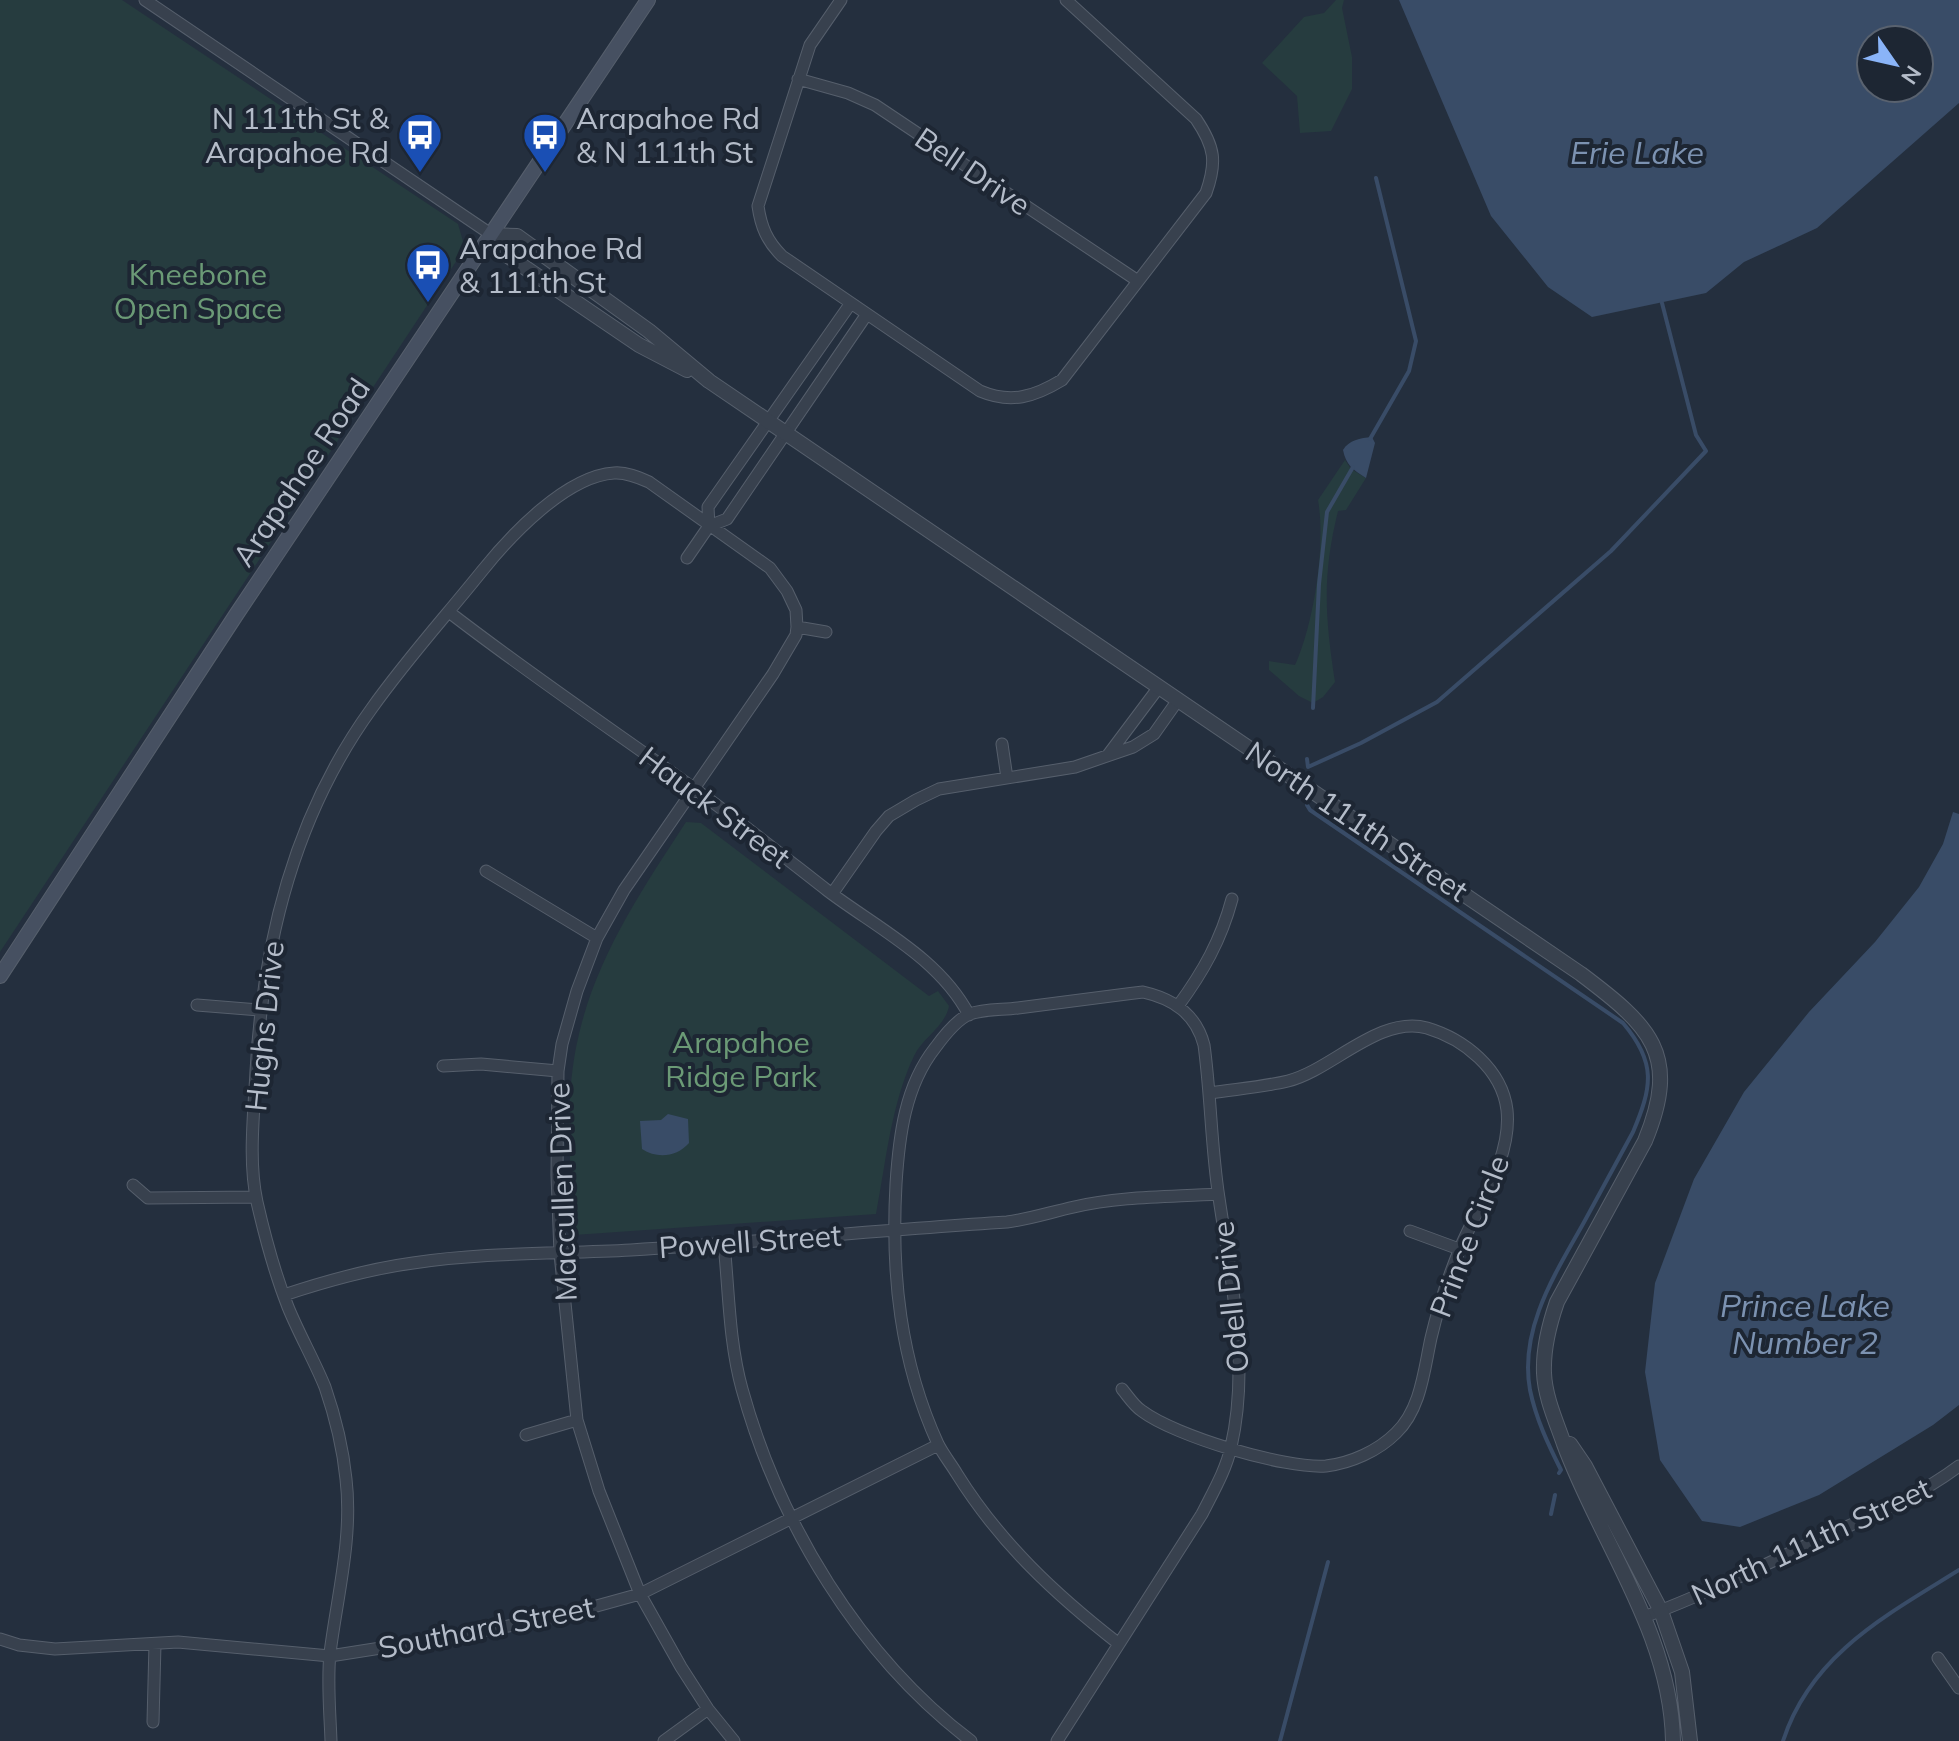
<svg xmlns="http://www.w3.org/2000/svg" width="1959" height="1741" font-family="Mulish,sans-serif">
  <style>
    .green { fill: #263c3f }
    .water { fill: #394c67; fill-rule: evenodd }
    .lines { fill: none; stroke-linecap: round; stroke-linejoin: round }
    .stream { stroke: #394c67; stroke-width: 4 }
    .minor-casing { stroke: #565f6c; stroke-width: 13 }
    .tertiary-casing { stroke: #565f6c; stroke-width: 16 }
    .secondary-casing { stroke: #565f6c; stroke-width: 16 }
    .minor { stroke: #38414e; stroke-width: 11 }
    .tertiary { stroke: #38414e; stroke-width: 14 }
    .secondary { stroke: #465061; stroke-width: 14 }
    .labels { text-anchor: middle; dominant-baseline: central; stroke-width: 8; stroke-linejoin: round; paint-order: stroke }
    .poi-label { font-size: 30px; fill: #b4bcc9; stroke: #1d2633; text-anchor: start }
    .street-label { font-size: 30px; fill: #b4bcc9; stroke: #1d2633 }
    .park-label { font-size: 30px; fill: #6b9a76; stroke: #1d2633 }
    .water-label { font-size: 32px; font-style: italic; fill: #7c92b1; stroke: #1d2633 }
  </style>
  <rect width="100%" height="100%" fill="#242f3e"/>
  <path class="green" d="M 0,0 L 122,0 L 458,224 L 465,248 L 0,952 Z
    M 1336,0 L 1344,0 L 1342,8 L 1352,57 L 1352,89 L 1331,131 L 1300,133 L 1297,96 L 1262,63 L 1304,17 L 1324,13 Z
    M 1345,460 L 1351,469 L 1366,478 L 1346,510 L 1338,511 C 1322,576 1325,616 1335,682 L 1323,697 L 1313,703 L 1299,696 L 1269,670 L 1269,661 L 1295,665 C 1314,623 1326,545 1318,500 Z
    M 686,822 L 701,823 L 929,996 L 938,991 L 949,1006 C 945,1027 923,1037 914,1056 C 891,1104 886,1162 876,1214 L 574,1235 C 571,1169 563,1099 579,1034 C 597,956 643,888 686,822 Z"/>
  <path class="water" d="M 1399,0 L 1959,0 L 1959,103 L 1817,228 L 1744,262 L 1706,293 L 1592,317 L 1548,287 L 1491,216 ZM 1871,40 L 1919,40 L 1919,88 L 1871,88 Z
    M 1372,437 L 1375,443 L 1366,478 C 1353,470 1346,465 1343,450 C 1349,440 1360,438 1372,437 Z
    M 1953,812 L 1959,814 L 1959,1405 L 1933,1425 L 1819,1495 L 1740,1527 L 1702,1521 L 1660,1460 L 1645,1372 L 1655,1283 L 1694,1179 L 1744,1092 L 1809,1012 L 1875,942 L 1919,887 L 1943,844 Z
    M 668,1114 L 688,1119 L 689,1143 C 677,1157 657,1159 642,1149 L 640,1121 L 661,1120 Z"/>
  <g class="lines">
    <path class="stream" d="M 1370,439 L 1409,371 L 1416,341 L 1376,178
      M 1313,708 L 1319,584 L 1327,512 L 1353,467
      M 1307,759 L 1308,767 L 1361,743 L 1437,702 L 1611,551 L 1706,451 L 1696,435 L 1662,303
      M 1307,805 L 1310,810 L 1623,1023 C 1657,1063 1652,1087 1633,1132 C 1616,1163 1600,1193 1583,1224 C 1555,1274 1519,1329 1530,1390 C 1536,1419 1548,1444 1561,1470 L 1559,1473
      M 1551,1514 L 1555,1495
      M 1280,1741 L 1328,1562
      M 1783,1741 C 1811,1654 1887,1615 1959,1570"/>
    <g class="minor-casing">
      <path id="minor" d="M 145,0 L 492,235
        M 841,0 L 810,45 L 758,206 C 761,227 767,241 782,256 L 980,391 C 1011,404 1034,397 1062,380 L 1206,193 C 1217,162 1215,147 1196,119 L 1066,0
        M 798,79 L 848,93 L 875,105 L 1138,281
        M 709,526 L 708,507 L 851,303
        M 687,558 L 709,526 L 727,519 L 867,314
        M 449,612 C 528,673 611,729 692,787 C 738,820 783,856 828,891 C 877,928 939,958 969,1015
        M 797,627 L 826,632
        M 1002,744 L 1007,778
        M 1108,755 L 1159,687
        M 486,871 L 597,938
        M 832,894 L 876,831 L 889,816 L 916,800 L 939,789 L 1075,767 L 1133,747 L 1154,734 L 1178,700
        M 197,1005 L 260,1010
        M 1178,1006 C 1203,972 1221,940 1232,899
        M 443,1066 L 481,1064 L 558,1071
        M 133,1185 L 148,1198 L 256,1197
        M 1410,1231 L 1459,1249
        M 724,1244 C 729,1292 729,1342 742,1389 C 779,1523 859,1656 971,1741
        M 284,1295 C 326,1281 369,1269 413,1263 C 485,1252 559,1254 631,1250 C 757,1242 882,1230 1007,1222 C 1030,1219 1051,1212 1074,1207 C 1120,1196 1171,1197 1218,1194
        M 1122,1389 C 1128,1396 1134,1406 1142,1411 C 1175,1436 1285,1469 1326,1466 C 1351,1463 1378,1451 1396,1433 C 1421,1409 1424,1370 1431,1338 C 1438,1308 1449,1275 1461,1246 C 1479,1204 1512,1157 1507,1110 C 1502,1069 1464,1039 1427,1028 C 1379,1015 1332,1070 1288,1081 C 1263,1087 1236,1089 1210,1093
        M 526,1435 L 577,1420
        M 1644,1617 C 1706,1594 1764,1565 1824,1537 C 1870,1516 1918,1497 1959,1466
        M 0,1639 L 19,1645 L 55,1649 L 178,1642 L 330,1656 L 463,1635 L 564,1615 L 640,1594 L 938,1445
        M 1938,1658 L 1959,1688
        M 153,1722 L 155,1644
        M 331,1741 C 330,1712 327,1682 330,1653 C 337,1597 353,1537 346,1479 C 343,1449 335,1416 325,1387 C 314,1360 299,1334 288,1307 C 275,1274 265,1237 257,1202 C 248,1160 254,1114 256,1071 C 263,942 295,814 372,708 C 406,660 445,617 482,571 C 510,536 566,476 614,473 C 626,472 638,477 649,482 L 770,568 L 787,591 L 796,610 L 797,627 L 796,635 L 773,674 L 624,890 L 597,938 L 577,991 L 562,1044 L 558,1071 L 557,1175 L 560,1254 L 577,1420 L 599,1491 L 640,1594 L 681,1667 L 708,1709 L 734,1741
        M 664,1741 L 708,1709
        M 1057,1741 L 1202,1514 C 1213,1492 1226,1470 1231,1447 C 1250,1364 1231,1280 1219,1198 C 1211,1147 1211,1096 1204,1045 C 1196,1014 1174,999 1143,992 C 1101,997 1059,1003 1018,1008 C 1003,1010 983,1009 970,1014 C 957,1019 943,1037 935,1048 C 905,1086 899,1136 896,1184 C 891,1274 900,1361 938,1444 C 943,1454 951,1464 957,1474 C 1000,1543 1056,1595 1119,1644"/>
    </g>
    <g class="tertiary-casing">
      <path id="tertiary" d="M 492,235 L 517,236 L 649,331 L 709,381 L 1581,974 C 1650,1026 1681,1054 1645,1141 L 1557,1302 C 1549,1325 1543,1348 1544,1373 C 1545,1397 1556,1421 1564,1444 C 1600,1542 1671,1633 1673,1741
        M 492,235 L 505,254 L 639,345 L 687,370
        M 1570,1444 L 1585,1466 L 1661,1611 L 1682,1672 L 1690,1741"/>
    </g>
    <g class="secondary-casing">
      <path id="secondary" d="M 0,976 L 236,615 L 648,0"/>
    </g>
    <use href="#minor" class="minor"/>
    <use href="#tertiary" class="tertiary"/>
    <use href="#secondary" class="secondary"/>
  </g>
  <defs>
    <g id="bus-pin" transform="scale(2.3)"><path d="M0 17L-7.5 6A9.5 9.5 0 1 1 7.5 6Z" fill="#1a4fb4" stroke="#1d2633"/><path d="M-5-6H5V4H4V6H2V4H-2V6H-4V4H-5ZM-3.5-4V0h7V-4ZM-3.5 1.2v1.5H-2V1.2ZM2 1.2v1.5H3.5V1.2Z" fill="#fff"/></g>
  </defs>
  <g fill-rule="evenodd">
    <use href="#bus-pin" x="420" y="135"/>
    <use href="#bus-pin" x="545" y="135"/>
    <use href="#bus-pin" x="428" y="265"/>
  </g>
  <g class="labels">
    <g class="poi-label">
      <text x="389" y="118" text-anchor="end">N 111th St &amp;<tspan x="389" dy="34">Arapahoe Rd</tspan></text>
      <text x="576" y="118">Arapahoe Rd<tspan x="576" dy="34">&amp; N 111th St</tspan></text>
      <text x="459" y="248">Arapahoe Rd<tspan x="459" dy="34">&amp; 111th St</tspan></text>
    </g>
    <g class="street-label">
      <text transform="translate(973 171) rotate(34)">Bell Drive</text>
      <text transform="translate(301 472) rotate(-56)">Arapahoe Road</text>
      <text transform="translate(715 807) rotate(37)">Hauck Street</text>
      <text transform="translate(1357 821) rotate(34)">North 111th Street</text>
      <text transform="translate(264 1026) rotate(-84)">Hughs Drive</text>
      <text transform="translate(562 1192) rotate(-92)">Maccullen Drive</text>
      <text transform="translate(1469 1236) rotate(-69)">Prince Circle</text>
      <text transform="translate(750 1241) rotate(-4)">Powell Street</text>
      <text transform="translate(1230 1297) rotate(-96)">Odell Drive</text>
      <text transform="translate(1811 1541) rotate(-25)">North 111th Street</text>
      <text transform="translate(486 1627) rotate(-11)">Southard Street</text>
    </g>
    <g class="park-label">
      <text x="198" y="274">Kneebone<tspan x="198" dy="34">Open Space</tspan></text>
      <text x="741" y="1042">Arapahoe<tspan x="741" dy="34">Ridge Park</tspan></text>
    </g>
    <g class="water-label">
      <text x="1637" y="152">Erie Lake</text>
      <text x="1805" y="1305">Prince Lake<tspan x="1805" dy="37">Number 2</tspan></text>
    </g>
  </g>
  <g transform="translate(1895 64) rotate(124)"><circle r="38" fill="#1d2633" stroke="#59626f" stroke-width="2"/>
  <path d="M0-6L14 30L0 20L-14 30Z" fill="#8ab4f8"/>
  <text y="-12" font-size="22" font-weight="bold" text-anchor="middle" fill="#b4bcc9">N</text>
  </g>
</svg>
